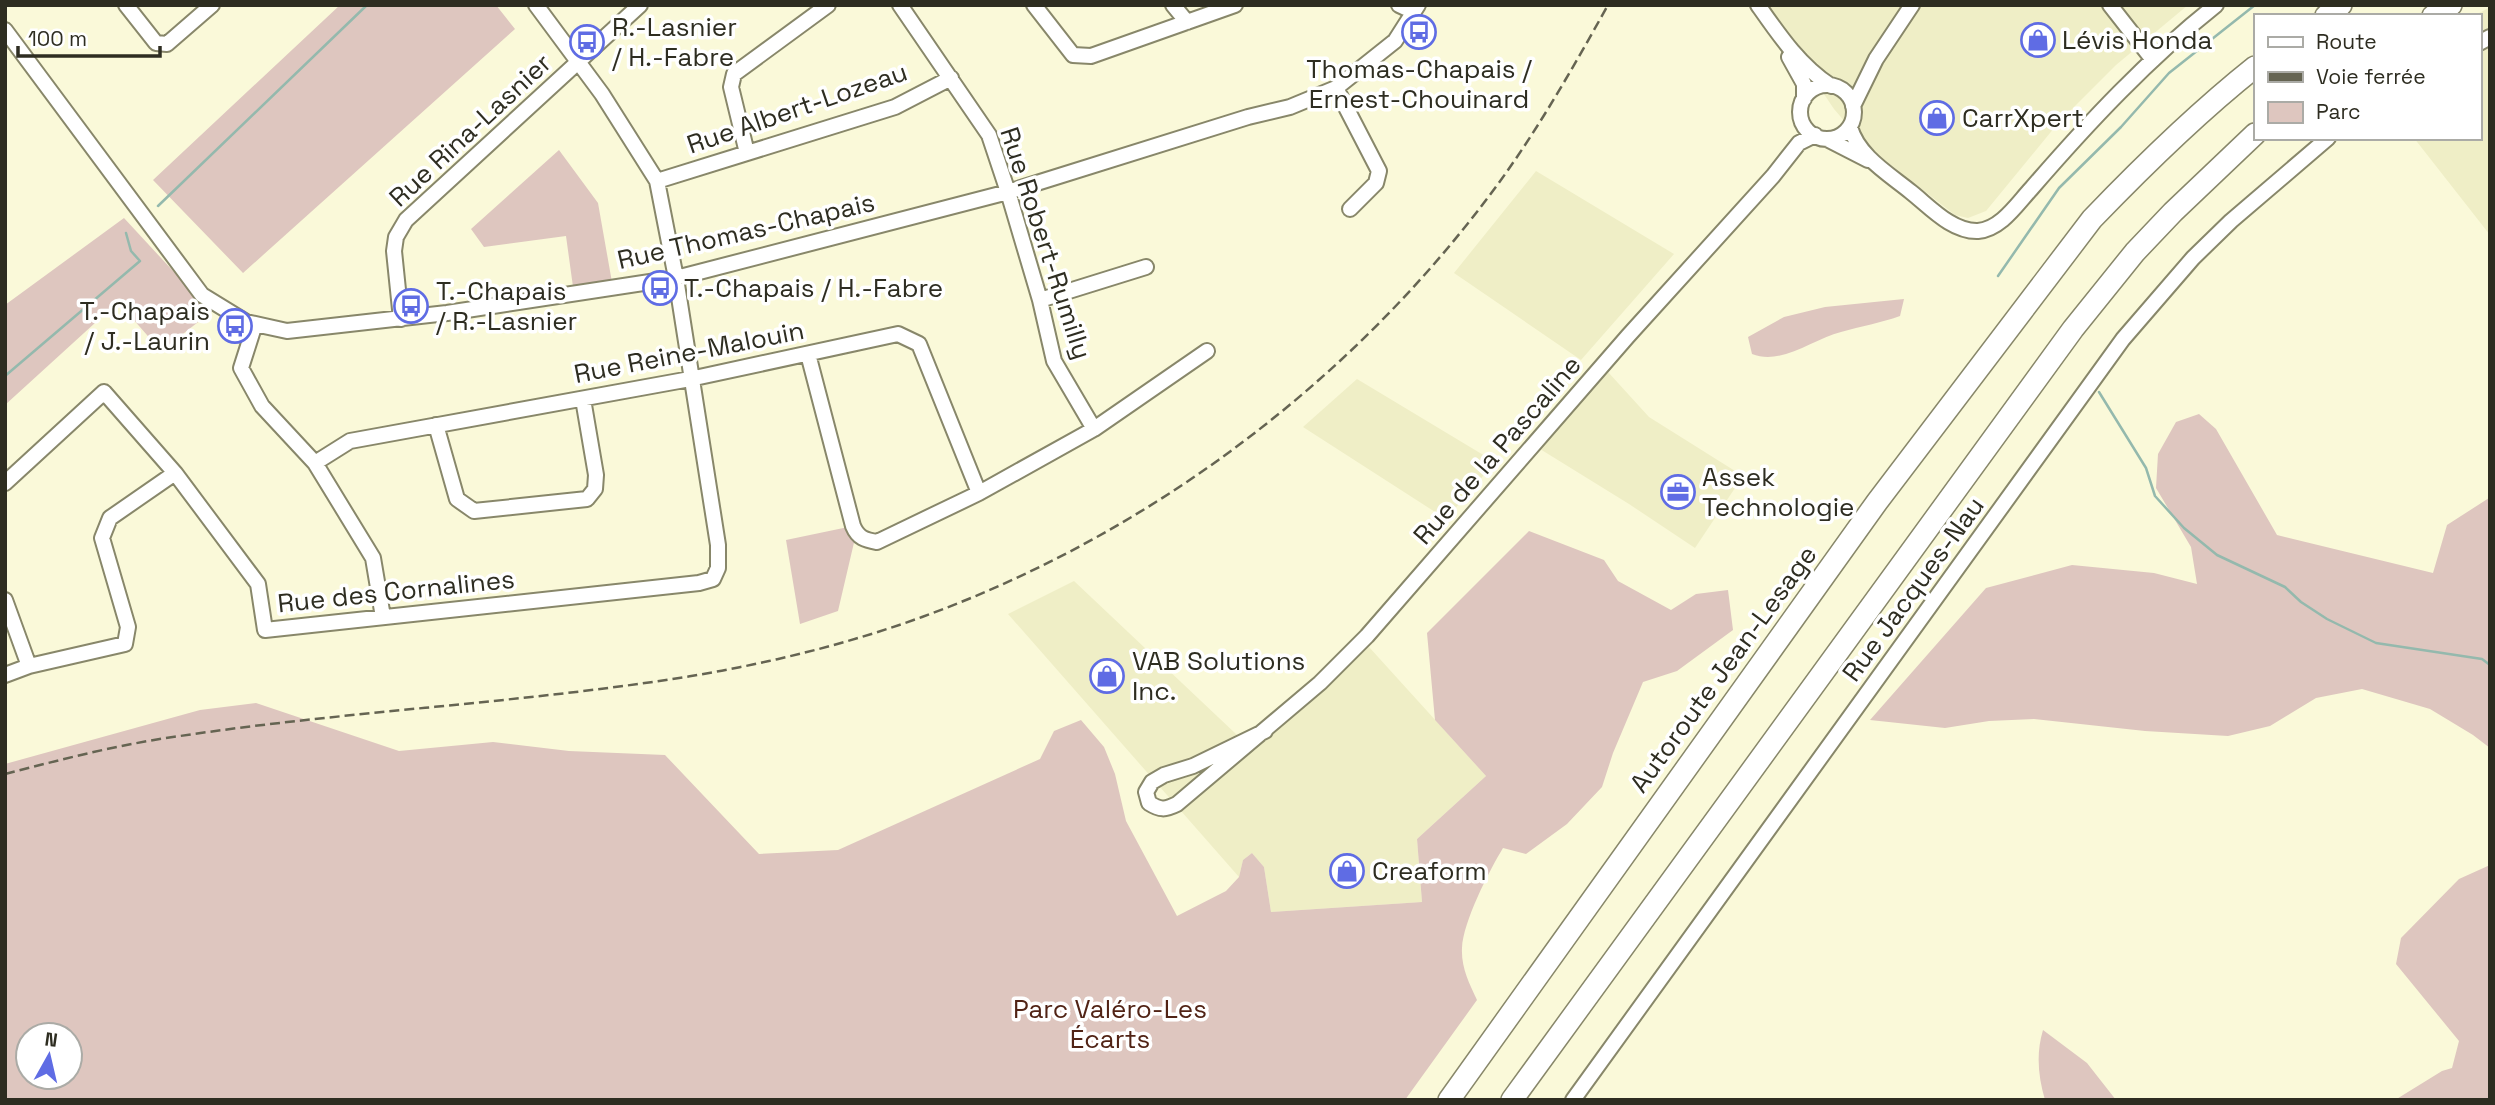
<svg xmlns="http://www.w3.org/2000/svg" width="2495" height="1105" font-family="'Space Grotesk',sans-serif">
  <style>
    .built { fill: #efeec6 }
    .green { fill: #dec6bf; fill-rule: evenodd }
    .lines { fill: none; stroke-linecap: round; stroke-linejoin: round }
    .stream { stroke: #94b9ad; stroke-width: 2.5 }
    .minor-casing { stroke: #88876a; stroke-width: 18 }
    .highway-casing { stroke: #88876a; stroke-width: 24 }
    .minor { stroke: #fff; stroke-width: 14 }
    .highway { stroke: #fff; stroke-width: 21 }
    .rail { stroke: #656452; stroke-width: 2.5; stroke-dasharray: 10 5; stroke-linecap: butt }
    .labels { text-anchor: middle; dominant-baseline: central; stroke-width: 7; stroke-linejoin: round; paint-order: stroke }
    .poi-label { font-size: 26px; fill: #2e2d21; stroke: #fff; text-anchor: start }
    .street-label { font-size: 26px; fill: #2e2d21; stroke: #fff }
    .park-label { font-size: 26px; fill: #512315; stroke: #fff }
  </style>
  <rect width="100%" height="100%" fill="#faf9d9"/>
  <path class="built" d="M 1764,5 L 2188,5 L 2116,65 L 2059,122 L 1986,211 L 1968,218 L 1955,215 L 1864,144 L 1834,109 Z
    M 2490,7 L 2490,235 L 2414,138 L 2479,138 L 2479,16 L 2474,16 Z
    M 1536,171 L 1674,254 L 1581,360 L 1454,273 Z
    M 1608,372 L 1649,417 L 1743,476 L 1695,548 L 1629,504 L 1540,449 Z
    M 1357,379 L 1495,462 L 1446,519 L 1303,427 Z
    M 1074,581 L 1254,751 L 1369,647 L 1486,776 L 1417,839 L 1422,902 L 1271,912 L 1264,867 L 1252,853 L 1243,860 L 1239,877 L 1008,614 Z"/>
  <path class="green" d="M 340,5 L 496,5 L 515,29 L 243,273 L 153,180 Z
    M 559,150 L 598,203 L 613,288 L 574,294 L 566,236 L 484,247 L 471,229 Z
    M 124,218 L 211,312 L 161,351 L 118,302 L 5,405 L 5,305 Z
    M 1904,299 L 1900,316 C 1881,323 1861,326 1841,332 C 1813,339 1781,366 1752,354 L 1748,337 L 1784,317 L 1825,307 Z
    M 2199,414 L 2216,429 L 2277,535 L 2433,573 L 2447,525 L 2489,498 L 2490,415 L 2490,748 L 2473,735 L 2430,709 L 2362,689 L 2316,698 L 2270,726 L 2228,736 L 2145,731 L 2034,719 L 1989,721 L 1945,728 L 1870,720 L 1986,588 L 2072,565 L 2154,573 L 2197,584 L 2191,547 L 2156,488 L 2158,454 L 2176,422 Z
    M 853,526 L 856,534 L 838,611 L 800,624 L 786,540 Z
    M 1529,531 L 1604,560 L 1618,581 L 1671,610 L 1696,594 L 1728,590 L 1733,630 L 1677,671 L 1643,682 L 1613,753 L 1602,787 L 1567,824 L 1526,854 L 1503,848 C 1489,871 1463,922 1462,948 C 1461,967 1469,983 1477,1000 L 1405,1100 L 5,1100 L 5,764 L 200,710 L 256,703 L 399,751 L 493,742 L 569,751 L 665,755 L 759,854 L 838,850 L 1040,759 L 1054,731 L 1081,720 L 1104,747 L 1115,774 L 1126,821 L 1177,916 L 1226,891 L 1239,877 L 1243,860 L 1252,853 L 1264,867 L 1271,912 L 1422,902 L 1417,839 L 1486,776 L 1435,720 L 1427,633 ZM 28,1035 L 70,1035 L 70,1077 L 28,1077 Z
    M 2490,865 L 2490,1100 L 2395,1100 L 2442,1071 L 2452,1068 L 2459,1041 L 2396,964 L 2401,938 L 2459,879 Z
    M 2043,1030 L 2087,1063 L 2116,1100 L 2045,1100 C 2038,1076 2036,1053 2043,1030 Z"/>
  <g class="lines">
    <path class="stream" d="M 158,206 L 367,5
      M 1998,276 L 2059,188 L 2121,127 L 2169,73 L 2255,5
      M 5,376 L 140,261 L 131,251 L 126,233
      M 2099,392 L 2146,468 L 2155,496 L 2184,528 L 2217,555 L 2285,587 L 2301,602 L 2327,619 L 2376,643 L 2482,659 L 2490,665"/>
    <g class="minor-casing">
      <path id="minor" d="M 126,5 L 156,43 L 167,44 L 212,5
        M 900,5 L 989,135 L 1008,192 L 1040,300 L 1054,361 L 1094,429
        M 1034,5 L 1073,55 L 1091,56 L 1235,5
        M 1173,5 L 1187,22
        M 1399,5 L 1414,12
        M 1758,5 C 1779,35 1800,66 1831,86
        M 2110,5 L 2153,60
        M 5,30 L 202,295 L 246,322 L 287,331 L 447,313 L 676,278 L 1008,192 L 1248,117 L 1290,107 L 1336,88 L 1395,41 L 1418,5
        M 2479,43 L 2490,37
        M 1789,57 L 1804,84 L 1804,99
        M1800 112a27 27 0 1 1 54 0a27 27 0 1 1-54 0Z
        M 1336,88 L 1379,171 L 1376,183 L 1350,209
        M 1853,106 L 1876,59 L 1912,5
        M 1850,127 C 1858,156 1889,174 1911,192 C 1930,207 1952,232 1978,231 C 2001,229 2017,204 2031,189 C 2088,123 2148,59 2216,5
        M 1827,139 L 1868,160
        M 747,153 L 731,87 L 734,74 L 828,5
        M 657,181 L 895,107 L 951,78
        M 1040,300 L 1146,267
        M 401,319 L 394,251 L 396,237 L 406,220 L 640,5
        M 255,324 L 241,368 L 262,406 L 315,463 L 373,558 L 383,617
        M 808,354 L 853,526 C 858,538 865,540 877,542 L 979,493 L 1094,429 L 1207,351
        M 436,425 L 457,499 L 474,511 L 587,499 L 595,489 L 596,475 L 583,399
        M 315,463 L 350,441 L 690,379 L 898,334 L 919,344 L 979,493
        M 5,483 L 104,392 L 175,473 L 258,584 L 265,630 L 699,583 L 713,579 L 718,568 L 718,545 L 676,278 L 657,181 L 602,94 L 536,5
        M 5,600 L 29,666
        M 5,675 L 29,666 L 125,644 L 128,627 L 102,538 L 110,518 L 175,473
        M 1265,731 L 1193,766 L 1164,775 L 1152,782 L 1146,792 L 1149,803 C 1160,810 1165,810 1177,804 L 1320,683 L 1367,636 L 1628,336 L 1773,176 L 1799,143 L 1815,135
        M 1573,1100 L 2123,339 L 2193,258 L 2231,221 L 2328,138"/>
    </g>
    <g class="highway-casing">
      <path id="highway" d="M 2326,16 L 2341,5
        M 2433,16 L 2451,5
        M 1449,1100 L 1877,502 L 2092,219 C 2143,166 2197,113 2255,67
        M 1512,1100 L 2073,329 L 2135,252 L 2173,212 L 2255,134"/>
    </g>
    <use href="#minor" class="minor"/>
    <use href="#highway" class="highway"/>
    <path class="rail" d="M 5,774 C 63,759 121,744 180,736 C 341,712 505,704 666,680 C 753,667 839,647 922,617 C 1142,537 1341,390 1483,204 C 1531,142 1570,73 1608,5"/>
  </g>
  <defs>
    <g id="bus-ring" transform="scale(1.75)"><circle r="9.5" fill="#fff" stroke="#5f6ce4" stroke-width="1.5"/><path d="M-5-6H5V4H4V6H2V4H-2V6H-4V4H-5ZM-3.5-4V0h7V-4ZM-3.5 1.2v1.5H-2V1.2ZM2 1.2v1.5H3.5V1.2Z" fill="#5f6ce4"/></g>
    <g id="shop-ring" transform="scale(1.75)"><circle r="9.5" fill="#fff" stroke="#5f6ce4" stroke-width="1.5"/><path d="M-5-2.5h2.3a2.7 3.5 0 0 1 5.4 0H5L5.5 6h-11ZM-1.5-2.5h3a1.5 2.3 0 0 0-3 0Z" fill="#5f6ce4"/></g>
    <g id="office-ring" transform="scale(1.75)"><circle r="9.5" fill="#fff" stroke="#5f6ce4" stroke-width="1.5"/><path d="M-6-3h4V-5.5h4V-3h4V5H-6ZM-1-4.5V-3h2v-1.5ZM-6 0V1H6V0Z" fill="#5f6ce4"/></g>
  </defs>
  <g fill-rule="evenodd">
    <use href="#bus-ring" x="1419" y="32"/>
    <use href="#shop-ring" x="2038" y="40"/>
    <use href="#bus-ring" x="587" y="42"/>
    <use href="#shop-ring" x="1937" y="118"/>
    <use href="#bus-ring" x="660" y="288"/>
    <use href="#bus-ring" x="411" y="306"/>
    <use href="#bus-ring" x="235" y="326"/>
    <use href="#office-ring" x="1678" y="492"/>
    <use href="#shop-ring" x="1107" y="676"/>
    <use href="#shop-ring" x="1347" y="871"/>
  </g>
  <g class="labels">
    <g class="poi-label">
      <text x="612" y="27">R.-Lasnier<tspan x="612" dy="30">/ H.-Fabre</tspan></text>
      <text x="2062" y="40">Lévis Honda</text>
      <text x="1419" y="69" text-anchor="middle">Thomas-Chapais /<tspan x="1419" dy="30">Ernest-Chouinard</tspan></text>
      <text x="1962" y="118">CarrXpert</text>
      <text x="684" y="288">T.-Chapais / H.-Fabre</text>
      <text x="436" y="291">T.-Chapais<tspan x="436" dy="30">/ R.-Lasnier</tspan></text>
      <text x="210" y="311" text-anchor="end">T.-Chapais<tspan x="210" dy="30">/ J.-Laurin</tspan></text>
      <text x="1702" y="477">Assek<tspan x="1702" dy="30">Technologie</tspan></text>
      <text x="1132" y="661">VAB Solutions<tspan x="1132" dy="30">Inc.</tspan></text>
      <text x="1372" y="871">Creaform</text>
    </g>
    <g class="street-label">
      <text transform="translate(797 108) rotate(-19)">Rue Albert-Lozeau</text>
      <text transform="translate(470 130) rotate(-43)">Rue Rina-Lasnier</text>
      <text transform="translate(746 231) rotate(-13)">Rue Thomas-Chapais</text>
      <text transform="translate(1046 243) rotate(72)">Rue Robert-Rumilly</text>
      <text transform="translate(689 352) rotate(-11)">Rue Reine-Malouin</text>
      <text transform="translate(1497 450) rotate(-49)">Rue de la Pascaline</text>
      <text transform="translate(1913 589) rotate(-54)">Rue Jacques-Nau</text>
      <text transform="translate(396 591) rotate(-6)">Rue des Cornalines</text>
      <text transform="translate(1723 669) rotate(-54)">Autoroute Jean-Lesage</text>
    </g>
    <g class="park-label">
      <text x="1110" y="1009">Parc Valéro-Les<tspan x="1110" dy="30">Écarts</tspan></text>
    </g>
  </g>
  <rect width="2495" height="1105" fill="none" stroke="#2e2d21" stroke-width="14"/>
  <rect x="2254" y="14" width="228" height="126" fill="#ffffff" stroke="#ababa6" stroke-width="2"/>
  <rect x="2268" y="37" width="35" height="10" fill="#ffffff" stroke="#ababa6" stroke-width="2"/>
  <text x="2316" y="49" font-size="21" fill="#2e2d21">Route</text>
  <rect x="2268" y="72" width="35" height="10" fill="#656452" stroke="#ababa6" stroke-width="2"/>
  <text x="2316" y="84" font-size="21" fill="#2e2d21">Voie ferrée</text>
  <rect x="2268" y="102" width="35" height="21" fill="#dec6bf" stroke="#ababa6" stroke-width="2"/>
  <text x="2316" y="119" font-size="21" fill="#2e2d21">Parc</text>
  <g transform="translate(49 1056) rotate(8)"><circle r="33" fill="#ffffff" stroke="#ababa6" stroke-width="2"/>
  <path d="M0-5L12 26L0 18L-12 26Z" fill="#5f6ce4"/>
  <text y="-10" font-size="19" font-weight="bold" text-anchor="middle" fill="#2e2d21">N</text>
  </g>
  <path d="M18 46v10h142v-10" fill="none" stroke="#2e2d21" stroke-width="3.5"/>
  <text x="28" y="46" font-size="21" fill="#2e2d21" stroke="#ffffff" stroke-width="5" paint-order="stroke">100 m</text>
</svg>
